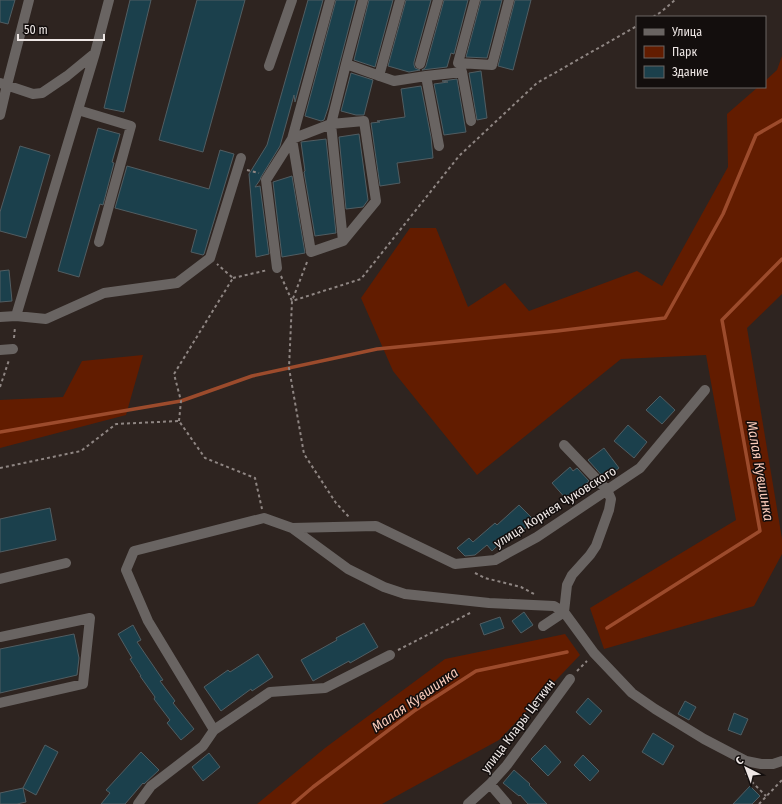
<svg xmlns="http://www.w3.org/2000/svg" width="782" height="804" font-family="'Fira Sans Condensed',sans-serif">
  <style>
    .green { fill: #621c00 }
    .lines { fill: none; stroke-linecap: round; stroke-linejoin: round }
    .stream { stroke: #9c4b2c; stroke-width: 3.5 }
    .building { fill: #1b404c; stroke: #515d62 }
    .path { stroke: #8f8683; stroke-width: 2; stroke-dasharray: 3 3; stroke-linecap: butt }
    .minor { stroke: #696462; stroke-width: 10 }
    .labels { text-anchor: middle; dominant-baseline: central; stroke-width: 3; stroke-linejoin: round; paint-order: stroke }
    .street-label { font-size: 13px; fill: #eee7e5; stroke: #130e0d }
    .water-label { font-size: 14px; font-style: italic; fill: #f9cab9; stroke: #130e0d }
  </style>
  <rect width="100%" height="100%" fill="#2e2420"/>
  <path class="green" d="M 782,56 L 782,294 L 747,328 L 782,539 L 782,554 L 754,606 L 604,649 L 590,608 L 736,520 L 706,355 L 621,359 L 477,475 L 393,371 L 361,298 L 410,228 L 436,228 L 468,307 L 505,283 L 529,311 L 637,271 L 662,286 L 728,167 L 727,114 L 758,87 L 765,87 L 765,81 L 777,70 Z
    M 143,355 L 126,415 L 0,448 L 0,400 L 63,397 L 82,361 Z
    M 565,634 L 580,655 L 499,740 L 382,804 L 257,804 L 325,748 L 445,659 Z"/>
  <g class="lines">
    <path class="stream" d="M 0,432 L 181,401 L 252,376 L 377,349 L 557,331 L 665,318 L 723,214 L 756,135 L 782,120
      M 607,628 L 760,531 L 722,320 L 782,259
      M 293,804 L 313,787 L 414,711 L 476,671 L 567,652"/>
  </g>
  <path class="building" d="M 0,0 L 15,0 L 8,24 L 0,22 Z
    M 130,0 L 151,0 L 124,112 L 104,108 Z
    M 197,0 L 245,0 L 203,152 L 159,140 Z
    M 308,0 L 323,0 L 295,102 L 294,95 L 280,146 L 261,177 L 260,180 L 255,187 L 260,186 L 269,254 L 256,257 L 249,174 L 267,145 Z
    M 336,0 L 356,0 L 328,108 L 324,120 L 321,121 L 305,116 Z
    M 369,0 L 393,0 L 375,67 L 354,60 Z
    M 406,0 L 431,0 L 414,62 L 414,65 L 415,68 L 420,70 L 409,72 L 388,66 Z
    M 444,0 L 468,0 L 454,54 L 451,53 L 447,67 L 422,70 L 425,68 L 426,66 Z
    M 481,0 L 502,0 L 487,58 L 466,57 Z
    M 515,0 L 531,0 L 513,70 L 498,66 Z
    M 481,71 L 487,118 L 477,120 L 469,73 Z
    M 351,73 L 373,80 L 364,115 L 356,115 L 341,111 Z
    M 457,79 L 466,132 L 444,135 L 434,84 L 448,82 L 442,81 Z
    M 421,86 L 431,137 L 433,158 L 397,163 L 400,183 L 380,186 L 371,123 L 380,122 L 377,121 L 405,117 L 401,89 Z
    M 98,128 L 120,134 L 112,162 L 114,163 L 103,205 L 100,204 L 79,277 L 58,271 Z
    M 359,134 L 368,200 L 363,207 L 346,209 L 339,137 Z
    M 326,139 L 336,233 L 315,236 L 304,172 L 305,171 L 301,142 Z
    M 20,146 L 50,155 L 26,238 L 0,231 L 0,212 Z
    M 220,150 L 234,154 L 204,254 L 203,255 L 191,252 L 197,230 L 115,208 L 127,166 L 209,189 Z
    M 292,176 L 305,253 L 282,257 L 273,182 Z
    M 9,270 L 12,301 L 0,302 L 0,271 Z
    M 660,396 L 675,410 L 662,424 L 646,410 Z
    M 628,425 L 647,442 L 634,458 L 614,441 Z
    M 604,448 L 619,468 L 605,479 L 588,460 Z
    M 570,467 L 573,471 L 577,468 L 589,481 L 567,500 L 552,483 Z
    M 519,505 L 534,520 L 517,536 L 513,531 L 492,551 L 487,545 L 475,555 L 465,556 L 457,548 L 469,538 L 473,542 L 495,523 L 497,525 Z
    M 50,508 L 56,540 L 0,552 L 0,519 Z
    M 524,612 L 533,625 L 521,633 L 512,621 Z
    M 500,617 L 504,628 L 484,635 L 480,624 Z
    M 364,623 L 378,647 L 350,663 L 349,661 L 313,681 L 301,660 L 337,640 L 336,638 Z
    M 133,625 L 141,640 L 137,642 L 163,680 L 160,681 L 175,701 L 173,703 L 194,729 L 181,740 L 167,723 L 170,720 L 154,699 L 155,697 L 140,676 L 141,676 L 130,659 L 132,658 L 118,634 Z
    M 74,634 L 79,658 L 77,675 L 0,693 L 0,649 Z
    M 258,654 L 273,677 L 252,691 L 251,689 L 221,711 L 204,687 L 228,670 L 230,672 Z
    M 588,698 L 602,711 L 590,725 L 576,712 Z
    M 685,701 L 696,707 L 689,720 L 678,714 Z
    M 734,713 L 748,719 L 741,735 L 728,730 Z
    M 653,733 L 674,746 L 663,765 L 642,752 Z
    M 45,745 L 58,752 L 36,795 L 23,788 Z
    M 545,745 L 561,762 L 548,776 L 531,759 Z
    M 141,752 L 159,770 L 144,784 L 143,783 L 125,804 L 101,804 L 110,793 L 106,790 Z
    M 209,753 L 220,767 L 203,781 L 192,767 Z
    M 583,755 L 599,771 L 590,781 L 574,765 Z
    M 514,770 L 530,784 L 529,785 L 547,804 L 528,804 L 520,795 L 519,796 L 503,783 Z
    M 750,786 L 760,796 L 752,804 L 733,804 Z
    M 23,788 L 26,802 L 17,804 L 0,804 L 0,793 Z"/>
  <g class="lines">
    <path class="path" d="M 653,17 L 661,12 L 675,0
      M 247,170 L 259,173
      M 307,262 L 292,301 L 289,368 L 304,454 L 336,503 L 349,517
      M 281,276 L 292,301 L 361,279 L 459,156 L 537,83 L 637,26
      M 233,278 L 268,270
      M 14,338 L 15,327
      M 0,387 L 9,360
      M 179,421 L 181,401 L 174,374 L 233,278 L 217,264
      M 0,468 L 81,451 L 116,424 L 179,421 L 205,458 L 255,478 L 262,509
      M 475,573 L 485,578 L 521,587 L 534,594
      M 398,650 L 472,612
      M 577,671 L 587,661
      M 746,772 L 746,776 L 766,796
      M 759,804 L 782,780"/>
    <path class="minor" d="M 363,0 L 346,64 L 394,81 L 426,76 L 439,146
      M 475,0 L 458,63 L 492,65 L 509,0
      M 420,64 L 438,0
      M 269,66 L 292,0
      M 379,76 L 400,0
      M 426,76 L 462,72 L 471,121
      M 0,83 L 33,94 L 42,93 L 67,76 L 95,53
      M 78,110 L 131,126 L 99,242
      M 0,115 L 7,85 L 29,0
      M 343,241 L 376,201 L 364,121 L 331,124 L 346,64
      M 277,268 L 266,180 L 292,139 L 331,124 L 343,241 L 311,252 L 292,139 L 330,0
      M 16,316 L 95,53 L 109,0
      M 0,317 L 16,316 L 46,319 L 104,293 L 177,283 L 210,258 L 241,158
      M 0,350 L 13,349
      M 292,528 L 376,526 L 455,564 L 495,560 L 537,537 L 640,468 L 705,390
      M 0,579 L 66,563
      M 543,626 L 564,612 L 567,585 L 572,575 L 590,555 L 596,546 L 609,510 L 611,499 L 607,490 L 564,445
      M 0,637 L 90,618 L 83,684 L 0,703
      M 214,730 L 148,621 L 126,570 L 134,551 L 264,518 L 292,528 L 348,569 L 384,587 L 405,594 L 489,603 L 554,606 L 564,612 L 594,653 L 632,693 L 655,709 L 704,739 L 746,761 L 761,764 L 773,764 L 782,761
      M 490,784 L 507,804
      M 138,804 L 151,786 L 203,746 L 214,730 L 270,692 L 325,688 L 390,655
      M 468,804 L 490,784 L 507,765 L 570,679"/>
  </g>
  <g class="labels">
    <g class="street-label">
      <text transform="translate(555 507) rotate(-32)">улица Корнея Чуковского</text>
      <text transform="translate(518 726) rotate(-53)">улица Клары Цеткин</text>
    </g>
    <g class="water-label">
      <text transform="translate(760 471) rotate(80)">Малая Кувшинка</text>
      <text transform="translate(415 700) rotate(-35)">Малая Кувшинка</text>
    </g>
  </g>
  <rect x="636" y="16" width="130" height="72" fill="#130e0d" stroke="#6b6563"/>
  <rect x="644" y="29" width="20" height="6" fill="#696462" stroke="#6b6563"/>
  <text x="672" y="36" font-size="12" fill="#eee7e5">Улица</text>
  <rect x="644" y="46" width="20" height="12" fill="#621c00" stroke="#6b6563"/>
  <text x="672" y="56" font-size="12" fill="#eee7e5">Парк</text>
  <rect x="644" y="66" width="20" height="12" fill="#1b404c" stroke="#6b6563"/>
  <text x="672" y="76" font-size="12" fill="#eee7e5">Здание</text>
  <g transform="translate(746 768) rotate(318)" stroke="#130e0d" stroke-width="3" paint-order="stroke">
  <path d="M0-3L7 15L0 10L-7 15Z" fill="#eee7e5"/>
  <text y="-6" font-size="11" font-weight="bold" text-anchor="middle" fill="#eee7e5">С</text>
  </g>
  <path d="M18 34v6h86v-6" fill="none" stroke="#eee7e5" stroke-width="2"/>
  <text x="24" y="34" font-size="12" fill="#eee7e5" stroke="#130e0d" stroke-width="3" paint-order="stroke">50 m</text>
</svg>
